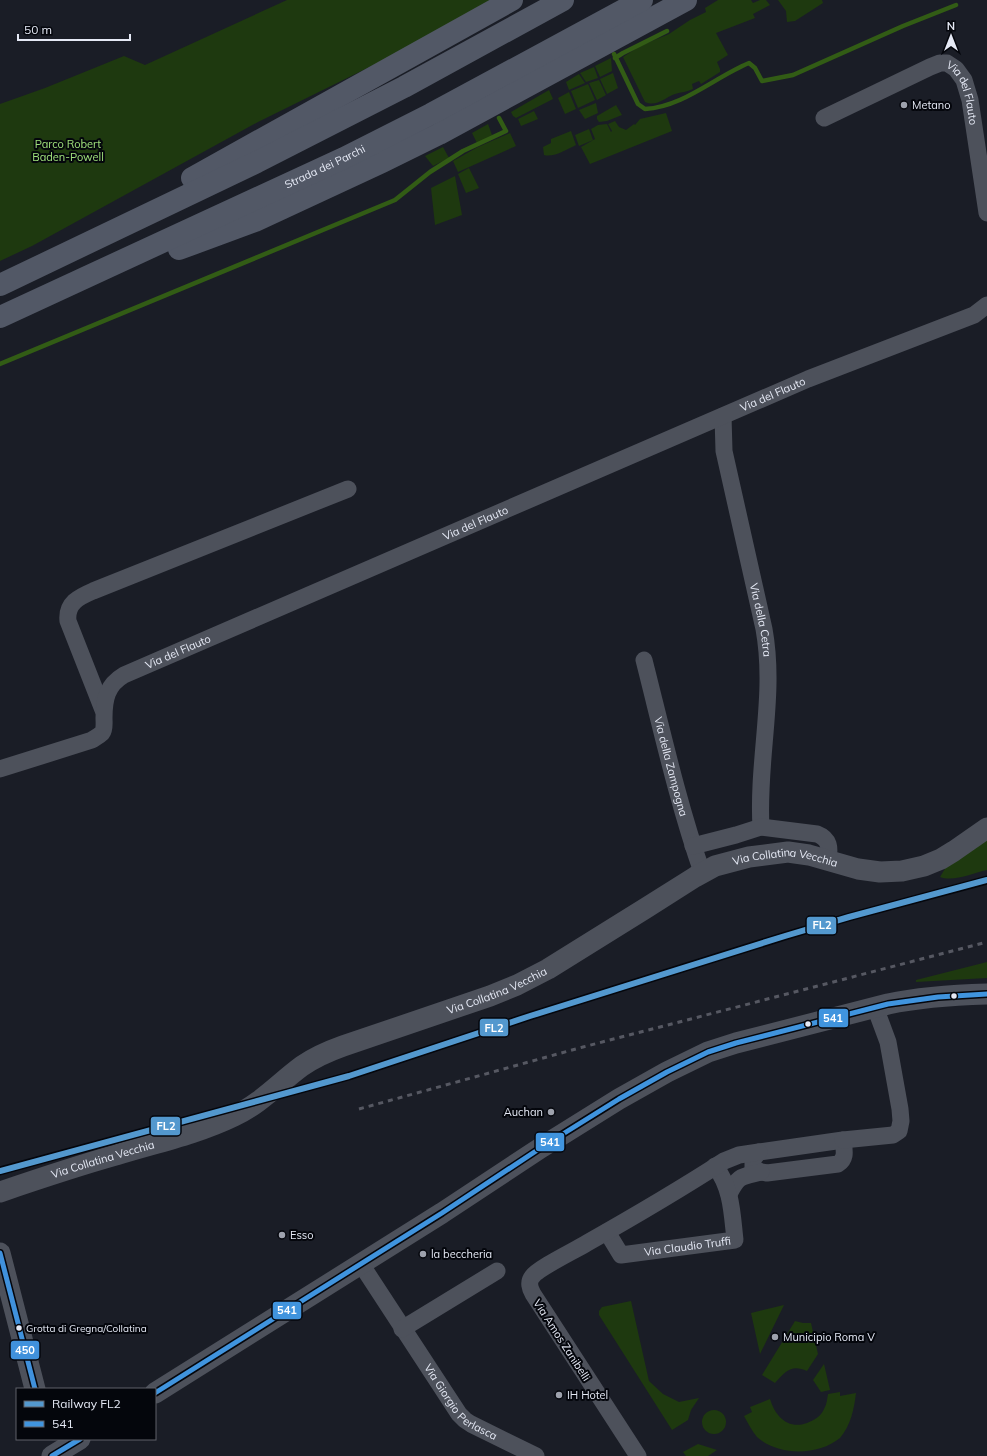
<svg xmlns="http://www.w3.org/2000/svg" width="987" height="1456" font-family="Mulish,sans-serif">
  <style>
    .green { fill: #1e390f }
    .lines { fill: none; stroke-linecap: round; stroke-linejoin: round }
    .stream { stroke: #325c15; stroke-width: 4.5 }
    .minor { stroke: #4d515b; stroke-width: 17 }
    .tertiary { stroke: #4d515b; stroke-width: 21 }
    .motorway { stroke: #525866; stroke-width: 22 }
    .rail { stroke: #565862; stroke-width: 3; stroke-dasharray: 5 5; stroke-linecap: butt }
    .bus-1-casing { stroke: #04060c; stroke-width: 8 }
    .bus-2-casing { stroke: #04060c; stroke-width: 8 }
    .bus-1 { stroke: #4094de; stroke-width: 5 }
    .bus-2 { stroke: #4091dc; stroke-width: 5 }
    .rail-1-casing { stroke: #04060c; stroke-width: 9 }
    .rail-1 { stroke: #5398ce; stroke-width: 6 }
    .poi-dot { fill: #9ea2ad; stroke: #04060c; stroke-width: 1.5 }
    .bus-dot { fill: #e5e9f5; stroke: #04060c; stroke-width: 1.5 }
    .labels { text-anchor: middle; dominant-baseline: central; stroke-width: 4; stroke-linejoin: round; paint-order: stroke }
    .bus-label { font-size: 10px; fill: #e5e9f5; stroke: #04060c; text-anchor: start }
    .street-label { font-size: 11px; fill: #e5e9f5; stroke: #04060c }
    .poi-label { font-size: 11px; fill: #e5e9f5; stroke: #04060c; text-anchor: start }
    .park-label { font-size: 11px; fill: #a0e17c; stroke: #04060c }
    .line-badge { stroke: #04060c; stroke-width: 1.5 }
    .badge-label { font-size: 11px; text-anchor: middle; font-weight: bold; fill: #fff }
  </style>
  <rect width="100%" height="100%" fill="#1a1d26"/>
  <path class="green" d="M 287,0 L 498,0 L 408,48 L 258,122 L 32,246 L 0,261 L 0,104 L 45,88 L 124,56 L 145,65 Z
    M 718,0 L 751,0 L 753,3 L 760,0 L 766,0 L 770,5 L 753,14 L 755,18 L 716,33 L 728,55 L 717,62 L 720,69 L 720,72 L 701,84 L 699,81 L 692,84 L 693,89 C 687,92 681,92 675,94 C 664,98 657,107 645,102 L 623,57 L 640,46 L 669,34 L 690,20 L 706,12 L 705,8 Z
    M 778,0 L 822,0 L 823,3 L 795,21 L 787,22 L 786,11 Z
    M 611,58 L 612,71 L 600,77 L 595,66 Z
    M 594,67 L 598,78 L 586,82 L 580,73 Z
    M 613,73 L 618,88 L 607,94 L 600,79 Z
    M 579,74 L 585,83 L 569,90 L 566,82 Z
    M 599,80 L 606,95 L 597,100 L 589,83 Z
    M 588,84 L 595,100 L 578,108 L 571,91 Z
    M 549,90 L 553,99 L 516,118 L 513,116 L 511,112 Z
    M 569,92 L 576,109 L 565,114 L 558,98 Z
    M 596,103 L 598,113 L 585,119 L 579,110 Z
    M 616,105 L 622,115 L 607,121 L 599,122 L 597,119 L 597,116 Z
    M 534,111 L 538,119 L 521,126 L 518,119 Z
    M 666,113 L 672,131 L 590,164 L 581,147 L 595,139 L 591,129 L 598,125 L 607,124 L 611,132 L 612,131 L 608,124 L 615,121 L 619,127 L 626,130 L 634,124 L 635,125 L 640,119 Z
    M 488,124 L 492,135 L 477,143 L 472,133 Z
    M 589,129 L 593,140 L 579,146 L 575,135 Z
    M 571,131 L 576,145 C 568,149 553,158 544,155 L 543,147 L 551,143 L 551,139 Z
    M 510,133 L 516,146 L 458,172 L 453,161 L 478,147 Z
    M 443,147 L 449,158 L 433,166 L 425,156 Z
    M 469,168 L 479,188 L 466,193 L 458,174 Z
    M 455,176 L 462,215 L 435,225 L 431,188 Z
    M 987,838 L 987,870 C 973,873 954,882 940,877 L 946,867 Z
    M 987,962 L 987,978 L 916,982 L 916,980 Z
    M 631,1301 L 649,1381 L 663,1394 L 679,1402 L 699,1398 L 691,1410 L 688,1420 L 672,1430 L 599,1315 L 599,1311 L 602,1307 Z
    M 784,1305 L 760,1354 L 751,1313 Z
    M 795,1321 L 803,1323 L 811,1323 L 818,1354 L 807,1371 C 791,1364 785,1372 775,1383 L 762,1375 Z
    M 824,1364 L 830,1390 L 821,1392 L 813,1380 Z
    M 840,1392 L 840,1396 L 856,1393 C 854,1409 851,1425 840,1438 C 818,1456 778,1456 757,1437 C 752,1431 748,1423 744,1416 L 752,1412 L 750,1407 L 770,1399 C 775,1416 788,1430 807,1423 C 815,1420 821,1416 824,1409 C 827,1404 827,1399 828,1394 Z
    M702 1422a12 12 0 1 1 24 0a12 12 0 1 1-24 0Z
    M 698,1444 L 717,1450 L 708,1456 L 686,1456 L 683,1452 Z"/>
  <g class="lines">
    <path class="stream" d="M 614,54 L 638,104 L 645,109 C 683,107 715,77 749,63 L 755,68 L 762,81 L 793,75 L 903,26 L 956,5
      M 615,58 L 623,53 L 667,31
      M 0,364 L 395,200 L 430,172 L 463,151 L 506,131 L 499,118"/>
    <g class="minor">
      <path id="s1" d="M 824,118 L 930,67 L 940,63 L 947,63 L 956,69 L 964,80 L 970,100 L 987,213"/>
      <path id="s2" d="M 723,416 L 724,451 L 764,629 C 776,695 757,760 761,827"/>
      <path id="s3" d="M 644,660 C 662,731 678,803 702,872"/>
      <path d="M 103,710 L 68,621 C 66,603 79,597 93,591 L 348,489"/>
      <path id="s4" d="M 0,769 L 92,740 C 95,738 99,736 102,733 C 105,729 104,723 104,718 C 104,699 107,685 124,675 L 808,379 L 974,315 L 987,305"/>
      <path d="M 693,846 L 736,835 L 761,827 L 817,834 C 830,839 830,848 828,860"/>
      <path d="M 843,1140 C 844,1150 847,1158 838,1164 L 767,1173 L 761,1172 L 753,1168 L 753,1159 L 759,1152 Z"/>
      <path d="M 843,1140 L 893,1135 L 899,1131 L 901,1121 L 900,1109 L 888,1042 L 875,1007"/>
      <path d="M 729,1194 C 739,1175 741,1177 761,1172"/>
      <path id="s5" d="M 607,1232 L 621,1255 L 735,1240 C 732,1214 732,1188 715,1166"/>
      <path id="s6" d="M 361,1264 L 459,1414 L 465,1420 L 471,1424 L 536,1456"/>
      <path d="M 402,1329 L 497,1271"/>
      <path d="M 638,1456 L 533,1294 C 530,1289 528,1282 532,1277 C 538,1268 576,1250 587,1243 C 633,1217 679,1190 724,1161 L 739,1155 L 759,1152"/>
    </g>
    <g class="tertiary">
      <path id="s7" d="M 0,1192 C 38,1179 77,1166 116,1155 C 155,1143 197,1134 234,1116 C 260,1104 279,1083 302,1066 C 315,1057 329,1051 343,1046 L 490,996 L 517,985 L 548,969 L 646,908 L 695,877 L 715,866 L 749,857 L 788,852 L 809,855 L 858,869 L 880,872 L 902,871 L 924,866 L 941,859 L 954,851 L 987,828"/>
      <path d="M 0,1253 L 35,1389"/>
      <path d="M 155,1393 L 442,1213 L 542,1147 L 619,1099 L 667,1072 L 708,1052 L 736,1043 L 888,1004 C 921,997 954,995 987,994"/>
      <path d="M 52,1456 L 80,1439"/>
    </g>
    <g class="motorway">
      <path d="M 192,178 L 512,0"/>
      <path d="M 179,249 L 255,221 L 382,162 L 439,134 L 686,0"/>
      <path d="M 0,285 L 257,162 L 404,87 L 563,0"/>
      <path id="s8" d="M 0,317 L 344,158 L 431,114 L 642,0"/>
    </g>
    <path class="rail" d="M 359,1109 L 583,1047 L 987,942"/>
    <g class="bus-1-casing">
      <path id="bus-1" d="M 155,1393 L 442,1213 L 542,1147 L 619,1099 L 667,1072 L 708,1052 L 736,1043 L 888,1004 L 938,997 L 987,994
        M 52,1456 L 80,1439"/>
    </g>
    <g class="bus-2-casing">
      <path id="bus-2" d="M 0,1253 L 35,1389"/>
    </g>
    <use href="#bus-1" class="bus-1"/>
    <use href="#bus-2" class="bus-2"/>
    <g class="rail-1-casing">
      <path id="rail-1" d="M 0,1171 L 349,1076 L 530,1016 L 785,936 L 849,917 L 987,880"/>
    </g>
    <use href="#rail-1" class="rail-1"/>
  </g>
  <g class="poi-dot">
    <circle cx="904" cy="105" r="4"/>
    <circle cx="551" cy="1112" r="4"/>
    <circle cx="282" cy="1235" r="4"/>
    <circle cx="423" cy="1254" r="4"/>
    <circle cx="775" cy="1337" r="4"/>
    <circle cx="559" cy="1395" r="4"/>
  </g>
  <g class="bus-dot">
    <circle cx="954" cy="996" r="3.5"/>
    <circle cx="808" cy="1024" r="3.5"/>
    <circle cx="19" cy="1328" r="3.5"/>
  </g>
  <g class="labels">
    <g class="bus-label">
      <text x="26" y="1328">Grotta di Gregna/Collatina</text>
    </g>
    <g class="street-label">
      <text stroke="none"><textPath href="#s1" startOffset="171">Via del Flauto</textPath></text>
      <text stroke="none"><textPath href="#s8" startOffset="358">Strada dei Parchi</textPath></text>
      <text stroke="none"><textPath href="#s4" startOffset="881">Via del Flauto</textPath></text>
      <text stroke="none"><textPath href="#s4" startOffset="557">Via del Flauto</textPath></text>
      <text stroke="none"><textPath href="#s2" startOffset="208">Via della Cetra</textPath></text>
      <text stroke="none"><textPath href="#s4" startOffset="233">Via del Flauto</textPath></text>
      <text stroke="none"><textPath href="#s3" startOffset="110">Via della Zampogna</textPath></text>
      <text stroke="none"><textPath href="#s7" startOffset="864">Via Collatina Vecchia</textPath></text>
      <text stroke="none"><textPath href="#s7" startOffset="540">Via Collatina Vecchia</textPath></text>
      <text stroke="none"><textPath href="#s7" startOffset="108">Via Collatina Vecchia</textPath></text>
      <text stroke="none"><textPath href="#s5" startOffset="94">Via Claudio Truffi</textPath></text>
      <text transform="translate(562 1340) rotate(57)">Via Amos Zanibelli</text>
      <text stroke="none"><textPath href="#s6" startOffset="172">Via Giorgio Perlasca</textPath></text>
    </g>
    <g class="poi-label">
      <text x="912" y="105">Metano</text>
      <text x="543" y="1112" text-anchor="end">Auchan</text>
      <text x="290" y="1235">Esso</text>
      <text x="431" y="1254">la beccheria</text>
      <text x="783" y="1337">Municipio Roma V</text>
      <text x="567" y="1395">IH Hotel</text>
    </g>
    <g class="park-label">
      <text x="68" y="144">Parco Robert<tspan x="68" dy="13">Baden-Powell</tspan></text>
    </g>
  </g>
  <g class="line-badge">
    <rect x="806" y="916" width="31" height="19" rx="4" fill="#5398ce"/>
    <rect x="818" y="1008" width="31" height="20" rx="4" fill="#4094de"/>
    <rect x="479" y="1018" width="30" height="19" rx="4" fill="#5398ce"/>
    <rect x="150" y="1116" width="31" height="20" rx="4" fill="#5398ce"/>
    <rect x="535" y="1132" width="30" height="20" rx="4" fill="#4094de"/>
    <rect x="272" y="1301" width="30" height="19" rx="4" fill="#4094de"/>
    <rect x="10" y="1340" width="30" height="20" rx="4" fill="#4091dc"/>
  </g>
  <g class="badge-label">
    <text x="822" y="929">FL2</text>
    <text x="833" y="1022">541</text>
    <text x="494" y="1032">FL2</text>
    <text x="166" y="1130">FL2</text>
    <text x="550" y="1146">541</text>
    <text x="287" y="1314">541</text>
    <text x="25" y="1354">450</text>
  </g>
  <rect x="16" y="1388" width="140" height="52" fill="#04060c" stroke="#5e6169"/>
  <rect x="24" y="1401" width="20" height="6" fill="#5398ce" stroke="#5e6169"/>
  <text x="52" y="1408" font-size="12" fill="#e5e9f5">Railway FL2</text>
  <rect x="24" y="1421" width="20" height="6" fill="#4094de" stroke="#5e6169"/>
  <text x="52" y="1428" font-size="12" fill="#e5e9f5">541</text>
  <g transform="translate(951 36)" stroke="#04060c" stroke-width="3" paint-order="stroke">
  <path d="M0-3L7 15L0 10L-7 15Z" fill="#e5e9f5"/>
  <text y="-6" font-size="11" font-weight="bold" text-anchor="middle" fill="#e5e9f5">N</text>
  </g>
  <path d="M18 34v6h112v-6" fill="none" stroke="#e5e9f5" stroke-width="2"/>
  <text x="24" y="34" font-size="12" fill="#e5e9f5" stroke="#04060c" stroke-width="3" paint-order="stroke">50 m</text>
</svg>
